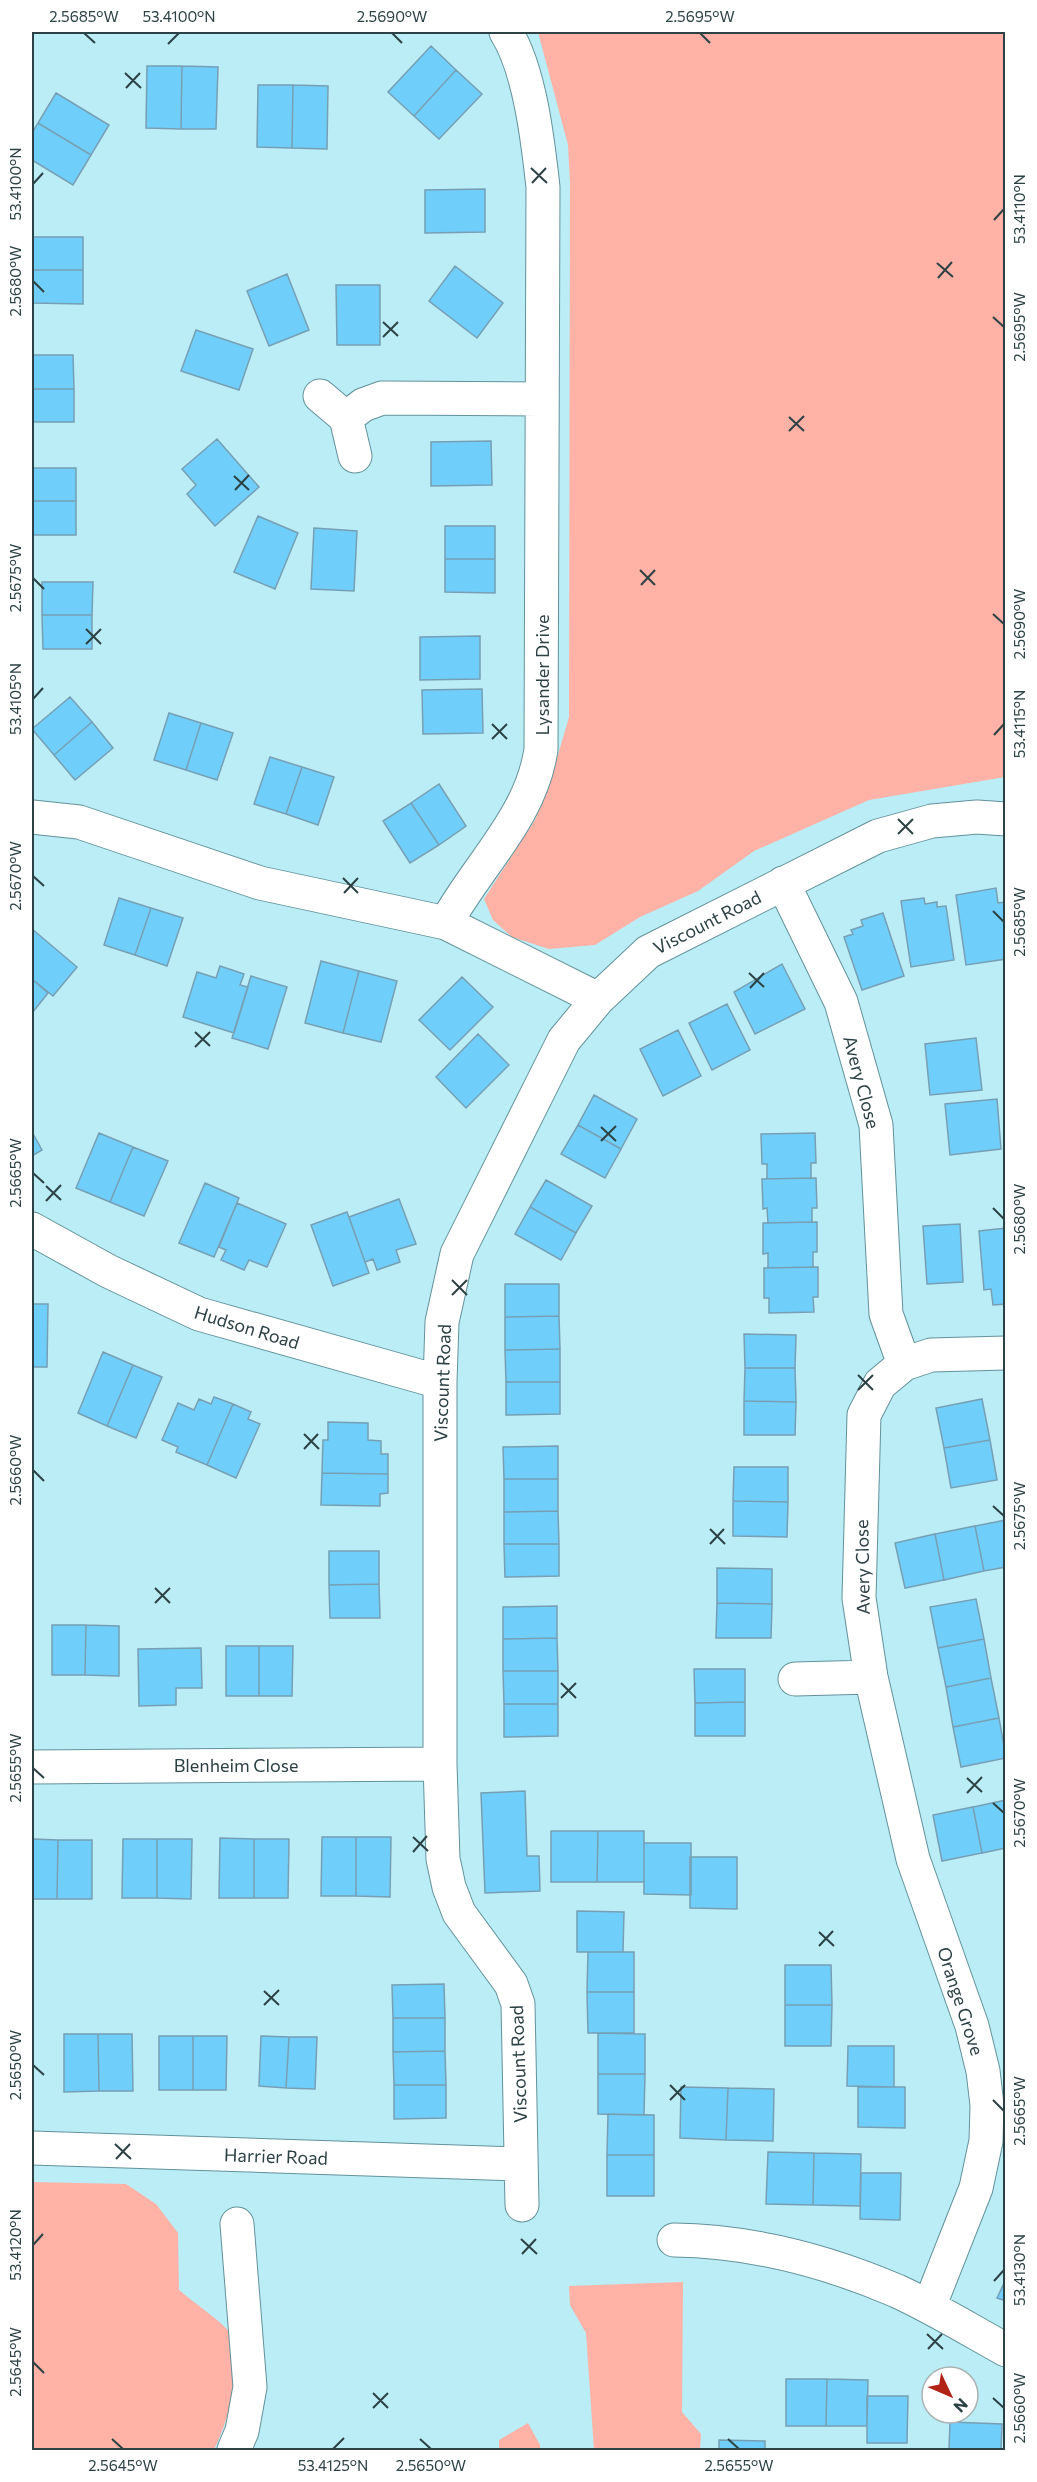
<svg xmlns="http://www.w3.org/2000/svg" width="1037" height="2482" font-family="Commissioner,sans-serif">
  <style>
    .green { fill: #ffb2a5 }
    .building { fill: #70cffa; stroke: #779fb4; stroke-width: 1.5 }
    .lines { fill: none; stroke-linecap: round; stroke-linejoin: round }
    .minor-casing { stroke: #62929a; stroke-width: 35 }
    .minor { stroke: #fff; stroke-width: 33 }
    .ticks { fill: none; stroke: #2c4144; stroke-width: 2 }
    .labels { text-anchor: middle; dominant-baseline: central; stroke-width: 6; stroke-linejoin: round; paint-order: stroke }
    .street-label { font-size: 18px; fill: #2c4144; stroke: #fff }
    .neatline { fill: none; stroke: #2c4144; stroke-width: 2 }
    .ticks-label { font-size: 15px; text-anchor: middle; fill: #2c4144 }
  </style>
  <rect width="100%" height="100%" fill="#baedf6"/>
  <path class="green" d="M 538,32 L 1005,32 L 1005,777 L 869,800 L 754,851 L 698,891 L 640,917 L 595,945 L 549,949 L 512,937 L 493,920 L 484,899 L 535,820 L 551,779 L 569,717 L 570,182 L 568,145 Z
    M 32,2182 L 126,2184 L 156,2204 L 178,2233 L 179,2290 C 189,2299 225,2324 230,2333 C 246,2364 228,2421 214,2450 L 32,2450 Z
    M 683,2282 L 682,2412 L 701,2434 L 700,2450 L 594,2450 L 586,2333 L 570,2305 L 569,2286 Z
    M 528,2423 L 540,2445 L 540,2450 L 499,2450 L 499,2440 Z"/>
  <path class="building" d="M 431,46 L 456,70 L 414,116 L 388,92 Z
    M 147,66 L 182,66 L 181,129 L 146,128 Z
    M 182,66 L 218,67 L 216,129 L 181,129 Z
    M 456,70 L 482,94 L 439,139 L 414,116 Z
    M 258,85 L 293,85 L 292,148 L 257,147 Z
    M 293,85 L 328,86 L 327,149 L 292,148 Z
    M 56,93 L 109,125 L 91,155 L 38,123 Z
    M 38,123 L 91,155 L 73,185 L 32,160 L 32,133 Z
    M 485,189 L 485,232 L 425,233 L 425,190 Z
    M 33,237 L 83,237 L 83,270 L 33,270 Z
    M 455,266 L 503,303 L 477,338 L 429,301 Z
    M 33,270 L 83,270 L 83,304 L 33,303 Z
    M 287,274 L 309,330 L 269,346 L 247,291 Z
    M 336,285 L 380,285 L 380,345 L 337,345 Z
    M 196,330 L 253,349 L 239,390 L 181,371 Z
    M 32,355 L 73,355 L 74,389 L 32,389 Z
    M 32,389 L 74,389 L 74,422 L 32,422 Z
    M 217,439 L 259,487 L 215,526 L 187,494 L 196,485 L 182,469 Z
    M 491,441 L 492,485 L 431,486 L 431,442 Z
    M 32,468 L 76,468 L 76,501 L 32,501 Z
    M 32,501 L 76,501 L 76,535 L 32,535 Z
    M 258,516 L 298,533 L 275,589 L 234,572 Z
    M 445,526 L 495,526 L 495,559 L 445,559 Z
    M 314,528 L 357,531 L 354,591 L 311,589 Z
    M 445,559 L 495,559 L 495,593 L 445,592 Z
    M 42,582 L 93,582 L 92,615 L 42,615 Z
    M 42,615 L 92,615 L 92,649 L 43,649 Z
    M 480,636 L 480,679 L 420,680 L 420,637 Z
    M 482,689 L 483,733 L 423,734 L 422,690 Z
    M 70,697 L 92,722 L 54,755 L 32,729 Z
    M 169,713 L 201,723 L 186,770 L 154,760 Z
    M 92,722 L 113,748 L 75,780 L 54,755 Z
    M 201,723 L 233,733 L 217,780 L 186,770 Z
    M 270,757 L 302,767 L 286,814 L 254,804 Z
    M 302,767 L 334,777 L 318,825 L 286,814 Z
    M 439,784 L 466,826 L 439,845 L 411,803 Z
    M 411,803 L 439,845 L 410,863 L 383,821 Z
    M 996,888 L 998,903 L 1005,902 L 1006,908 L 1006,959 L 966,965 L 956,895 Z
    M 119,898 L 151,908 L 135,955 L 104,945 Z
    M 924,898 L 925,904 L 937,902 L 937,907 L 946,906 L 954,960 L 911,967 L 901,901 Z
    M 151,908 L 183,918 L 167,966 L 135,955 Z
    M 883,913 L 904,976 L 862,990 L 844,937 L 853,934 L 851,930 L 863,926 L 861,920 Z
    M 32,929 L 77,967 L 53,996 L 32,979 Z
    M 321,961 L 359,971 L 343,1033 L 305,1023 Z
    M 782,964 L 805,1009 L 755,1034 L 734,992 Z
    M 220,966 L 244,974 L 240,985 L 248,987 L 234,1033 L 183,1017 L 197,972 L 216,978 Z
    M 359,971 L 397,981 L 381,1042 L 343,1033 Z
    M 251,976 L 287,987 L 268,1049 L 232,1038 Z
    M 462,977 L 493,1007 L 450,1050 L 419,1020 Z
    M 32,979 L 48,993 L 32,1013 Z
    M 727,1004 L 750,1050 L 712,1070 L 689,1023 Z
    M 678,1030 L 701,1076 L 663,1096 L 640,1049 Z
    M 478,1034 L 509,1065 L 466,1108 L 436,1077 Z
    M 976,1038 L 982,1090 L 930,1095 L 925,1044 Z
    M 594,1095 L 637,1119 L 621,1149 L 578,1125 Z
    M 997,1099 L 1001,1149 L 950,1155 L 945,1104 Z
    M 578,1125 L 621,1149 L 605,1178 L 561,1154 Z
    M 32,1132 L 42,1150 L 32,1156 Z
    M 99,1133 L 133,1147 L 110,1202 L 76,1188 Z
    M 815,1133 L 816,1163 L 811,1163 L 811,1178 L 767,1179 L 767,1164 L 762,1164 L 761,1134 Z
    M 133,1147 L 168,1161 L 144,1216 L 110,1202 Z
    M 816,1178 L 817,1208 L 812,1208 L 812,1222 L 768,1223 L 767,1208 L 763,1209 L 762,1179 Z
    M 546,1180 L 592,1206 L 576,1233 L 530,1207 Z
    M 205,1183 L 239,1198 L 214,1257 L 179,1243 Z
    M 399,1199 L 416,1244 L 396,1250 L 400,1262 L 377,1270 L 373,1259 L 365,1262 L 349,1217 Z
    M 237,1203 L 286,1224 L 267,1267 L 249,1260 L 244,1270 L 221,1260 L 226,1250 L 219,1247 Z
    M 530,1207 L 576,1233 L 561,1260 L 515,1234 Z
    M 347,1212 L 369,1273 L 333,1286 L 311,1225 Z
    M 817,1222 L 817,1252 L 813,1252 L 813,1267 L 768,1268 L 768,1253 L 763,1254 L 763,1223 Z
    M 960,1224 L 963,1282 L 927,1284 L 923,1226 Z
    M 1006,1228 L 1006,1304 L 993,1305 L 991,1289 L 984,1290 L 979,1231 Z
    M 818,1267 L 818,1297 L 813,1297 L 814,1312 L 769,1313 L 769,1298 L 764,1298 L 764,1268 Z
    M 505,1284 L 559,1284 L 559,1316 L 505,1317 Z
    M 32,1304 L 48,1304 L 47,1367 L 32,1367 Z
    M 559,1316 L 560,1349 L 505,1350 L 505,1317 Z
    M 744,1334 L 796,1335 L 795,1368 L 745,1368 Z
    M 560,1349 L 560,1382 L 506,1382 L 505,1350 Z
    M 103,1352 L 133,1365 L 107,1426 L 78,1413 Z
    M 133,1365 L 162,1377 L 136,1438 L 107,1426 Z
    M 745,1368 L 795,1368 L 796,1402 L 744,1401 Z
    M 506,1382 L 560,1382 L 560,1414 L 506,1415 Z
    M 214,1397 L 233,1404 L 207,1465 L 176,1452 L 178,1447 L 162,1440 L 178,1403 L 194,1410 L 199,1399 L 211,1404 Z
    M 982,1399 L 990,1440 L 944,1448 L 936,1408 Z
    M 744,1401 L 796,1402 L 795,1435 L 744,1435 Z
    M 233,1404 L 251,1412 L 248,1419 L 260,1424 L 236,1478 L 207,1465 Z
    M 328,1422 L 368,1423 L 368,1440 L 381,1441 L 381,1454 L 388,1454 L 388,1474 L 322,1473 L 323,1440 L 328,1440 Z
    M 990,1440 L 997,1480 L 951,1488 L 944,1448 Z
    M 558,1446 L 558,1479 L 504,1479 L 503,1447 Z
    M 734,1467 L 788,1467 L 788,1502 L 733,1501 Z
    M 322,1473 L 388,1474 L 388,1493 L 380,1494 L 380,1506 L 321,1505 Z
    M 504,1479 L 558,1479 L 558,1511 L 504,1512 Z
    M 733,1501 L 788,1502 L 787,1537 L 733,1536 Z
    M 558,1511 L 559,1544 L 504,1544 L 504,1512 Z
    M 1006,1520 L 1006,1567 L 984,1571 L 975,1526 Z
    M 975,1526 L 984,1571 L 944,1580 L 935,1534 Z
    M 935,1534 L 944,1580 L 905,1588 L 895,1543 Z
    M 504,1544 L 559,1544 L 559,1576 L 505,1577 Z
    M 329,1551 L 379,1551 L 379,1584 L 329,1585 Z
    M 717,1568 L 772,1569 L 772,1604 L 717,1603 Z
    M 379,1584 L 380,1618 L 330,1618 L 329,1585 Z
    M 976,1599 L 984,1639 L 938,1648 L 930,1607 Z
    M 717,1603 L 772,1604 L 771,1638 L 716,1638 Z
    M 557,1606 L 557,1638 L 503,1639 L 503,1607 Z
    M 52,1625 L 86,1625 L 85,1675 L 52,1675 Z
    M 86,1625 L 119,1626 L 119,1676 L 85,1675 Z
    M 557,1638 L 558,1671 L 503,1671 L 503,1639 Z
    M 984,1639 L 991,1678 L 946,1687 L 938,1648 Z
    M 226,1646 L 259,1646 L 259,1696 L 226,1696 Z
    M 259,1646 L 293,1646 L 292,1696 L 259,1696 Z
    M 201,1648 L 202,1688 L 176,1688 L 176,1705 L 139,1706 L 138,1649 Z
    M 694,1669 L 745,1669 L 745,1702 L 695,1703 Z
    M 503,1671 L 558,1671 L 558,1704 L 504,1704 Z
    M 991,1678 L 999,1718 L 953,1727 L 946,1687 Z
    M 745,1702 L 745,1736 L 695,1736 L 695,1703 Z
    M 504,1704 L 558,1704 L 558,1736 L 504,1737 Z
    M 999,1718 L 1006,1758 L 961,1767 L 953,1727 Z
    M 525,1791 L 527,1856 L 539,1856 L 540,1891 L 485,1893 L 481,1793 Z
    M 1006,1800 L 1006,1848 L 982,1853 L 973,1807 Z
    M 973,1807 L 982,1853 L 942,1861 L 933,1815 Z
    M 551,1831 L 598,1831 L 597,1882 L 551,1882 Z
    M 598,1831 L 644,1831 L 644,1882 L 597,1882 Z
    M 322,1837 L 356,1837 L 356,1896 L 321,1896 Z
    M 356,1837 L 391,1837 L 390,1897 L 356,1896 Z
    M 220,1838 L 254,1839 L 254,1898 L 219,1898 Z
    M 32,1839 L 58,1840 L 57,1899 L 32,1899 Z
    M 123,1839 L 157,1839 L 157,1898 L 122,1898 Z
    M 157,1839 L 192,1839 L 191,1899 L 157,1898 Z
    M 254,1839 L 289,1839 L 288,1898 L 254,1898 Z
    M 58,1840 L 92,1840 L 92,1899 L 57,1899 Z
    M 644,1843 L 691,1843 L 691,1895 L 644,1894 Z
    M 690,1857 L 737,1857 L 737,1909 L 690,1908 Z
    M 577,1911 L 624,1912 L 623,1952 L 577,1952 Z
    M 588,1952 L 634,1952 L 634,1992 L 587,1992 Z
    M 785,1965 L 831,1965 L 832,2005 L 785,2005 Z
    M 444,1984 L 445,2018 L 393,2018 L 392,1985 Z
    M 587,1992 L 634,1992 L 634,2033 L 588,2033 Z
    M 785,2005 L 832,2005 L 831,2046 L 785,2046 Z
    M 393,2018 L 445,2018 L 445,2051 L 393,2052 Z
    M 598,2033 L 645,2034 L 645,2074 L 598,2074 Z
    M 64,2034 L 98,2034 L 99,2091 L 64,2092 Z
    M 98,2034 L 132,2034 L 133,2091 L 99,2091 Z
    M 159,2036 L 193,2036 L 193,2090 L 159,2090 Z
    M 193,2036 L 227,2036 L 226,2090 L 193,2090 Z
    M 261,2036 L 289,2037 L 286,2088 L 259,2086 Z
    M 289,2037 L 317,2037 L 315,2089 L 286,2088 Z
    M 848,2046 L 894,2046 L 894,2087 L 847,2086 Z
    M 445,2051 L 446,2085 L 394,2085 L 393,2052 Z
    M 598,2074 L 645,2074 L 644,2115 L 598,2114 Z
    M 394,2085 L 446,2085 L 446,2118 L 394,2119 Z
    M 681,2087 L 728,2088 L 726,2140 L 680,2138 Z
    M 858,2087 L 905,2087 L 905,2128 L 858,2127 Z
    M 728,2088 L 774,2089 L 773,2141 L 726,2140 Z
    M 608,2114 L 654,2115 L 654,2155 L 607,2155 Z
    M 768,2152 L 814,2153 L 813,2205 L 766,2204 Z
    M 814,2153 L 861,2154 L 860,2206 L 813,2205 Z
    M 607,2155 L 654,2155 L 654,2196 L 607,2196 Z
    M 861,2173 L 901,2173 L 900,2220 L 860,2219 Z
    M 1006,2279 L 1006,2301 L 997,2298 Z
    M 786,2379 L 827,2379 L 826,2426 L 786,2426 Z
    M 827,2379 L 868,2380 L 867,2426 L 826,2426 Z
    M 867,2396 L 908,2396 L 907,2443 L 867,2443 Z
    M 950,2422 L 1002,2424 L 1001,2450 L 949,2450 Z
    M 719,2440 L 765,2441 L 765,2450 L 719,2450 Z"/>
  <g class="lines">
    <g class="minor-casing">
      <path id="minor" d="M 320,396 L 346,418 L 355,456
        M 346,418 L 363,405 L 382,398 L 541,399
        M 32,817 L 79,822 L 260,883 L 446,923 L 598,999
        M 783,883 L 841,1002 L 876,1125 L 886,1314 L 904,1364
        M 446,923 C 477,866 532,816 541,749 L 543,187 C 538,142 530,70 506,32
        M 32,1229 L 108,1271 L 199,1314 L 440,1382
        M 795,1679 L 871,1677
        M 32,1767 L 440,1764
        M 32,2148 L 520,2164
        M 522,2205 L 518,2004 L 511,1984 L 459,1913 L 449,1887 L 443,1859 L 440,1764 L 440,1382 L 442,1322 L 457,1254 L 564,1040 L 598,999 L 648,952 L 878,836 L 932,821 L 977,817 L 1006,819
        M 674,2240 C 749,2241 827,2261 897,2291 C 934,2308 970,2330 1006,2350
        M 929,2307 L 976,2188 L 986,2141 L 987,2105 L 983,2071 L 972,2026 L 913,1859 L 871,1677 L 859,1598 L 864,1415 L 880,1384 L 904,1364 L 931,1355 L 1006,1353
        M 234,2450 L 242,2431 L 250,2387 L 237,2224"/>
    </g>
    <use href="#minor" class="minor"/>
  </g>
  <path class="ticks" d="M 84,33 L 95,43M 392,33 L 402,43M 700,33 L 710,43M 168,44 L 179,33M 125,73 L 141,88M 126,88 L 140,73M 531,168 L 547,183M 532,183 L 546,168M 33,184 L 43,173M 994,220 L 1004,209M 937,263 L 953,277M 938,278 L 952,262M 33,281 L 44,292M 993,317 L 1004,327M 383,322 L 398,336M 383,337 L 398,322M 789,417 L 804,431M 789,431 L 804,416M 234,476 L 249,490M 235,490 L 249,475M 640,570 L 655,585M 33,578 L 44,589M 641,585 L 655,570M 993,614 L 1004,624M 86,629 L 101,644M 86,644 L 101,629M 33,699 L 43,688M 492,724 L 507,739M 994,735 L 1004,724M 492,739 L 507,724M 898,819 L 913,834M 898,834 L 913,819M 33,876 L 44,886M 343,878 L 358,893M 344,893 L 358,878M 993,911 L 1004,922M 749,973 L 764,987M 750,988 L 764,973M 195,1032 L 210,1046M 195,1047 L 210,1032M 601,1127 L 616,1141M 601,1141 L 616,1126M 33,1173 L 44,1183M 46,1186 L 61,1200M 46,1201 L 61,1185M 993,1208 L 1004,1219M 452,1280 L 467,1295M 452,1295 L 467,1280M 858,1375 L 873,1390M 858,1390 L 873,1375M 304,1434 L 319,1449M 304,1449 L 318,1434M 33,1470 L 44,1481M 993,1506 L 1004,1516M 710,1529 L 725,1544M 710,1544 L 724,1529M 155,1588 L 170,1603M 155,1603 L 170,1588M 561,1683 L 576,1698M 561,1698 L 576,1683M 33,1768 L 44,1778M 967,1778 L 982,1792M 967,1793 L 982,1777M 993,1803 L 1004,1813M 413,1837 L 428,1851M 413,1852 L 427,1836M 819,1932 L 834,1946M 819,1946 L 833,1931M 264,1991 L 279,2005M 264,2005 L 279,1990M 33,2065 L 44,2075M 670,2085 L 685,2100M 670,2100 L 685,2085M 993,2100 L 1004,2111M 115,2144 L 131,2159M 116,2159 L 130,2144M 521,2239 L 537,2254M 33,2245 L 43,2234M 522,2254 L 536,2239M 994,2281 L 1004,2270M 927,2334 L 943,2349M 928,2349 L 942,2334M 33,2362 L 44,2373M 373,2393 L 388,2408M 993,2398 L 1004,2408M 373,2408 L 388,2393M 112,2439 L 123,2449M 420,2439 L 431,2449M 728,2439 L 739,2449M 333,2449 L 344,2438"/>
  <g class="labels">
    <g class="street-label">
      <text transform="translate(542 675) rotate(-90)">Lysander Drive</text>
      <text transform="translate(707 922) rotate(-27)">Viscount Road</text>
      <text transform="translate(862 1082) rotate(75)">Avery Close</text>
      <text transform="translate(247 1327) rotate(17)">Hudson Road</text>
      <text transform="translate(442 1383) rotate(-88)">Viscount Road</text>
      <text transform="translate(862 1567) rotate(-91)">Avery Close</text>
      <text x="236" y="1765">Blenheim Close</text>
      <text transform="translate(961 2001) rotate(72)">Orange Grove</text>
      <text transform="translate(518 2064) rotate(-92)">Viscount Road</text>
      <text transform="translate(276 2156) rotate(2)">Harrier Road</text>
    </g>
  </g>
  <rect width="1037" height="2482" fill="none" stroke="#ffffff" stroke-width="66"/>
  <g transform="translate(950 2395) rotate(134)"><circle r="28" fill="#ffffff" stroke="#abb3b4" stroke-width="1.5"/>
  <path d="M0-4.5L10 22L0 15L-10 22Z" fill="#b12315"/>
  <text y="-9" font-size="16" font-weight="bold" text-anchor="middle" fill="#2c4144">N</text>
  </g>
  <rect x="33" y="33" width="971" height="2416" class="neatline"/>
  <g class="ticks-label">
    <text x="84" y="22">2.5685°W</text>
    <text x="179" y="22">53.4100°N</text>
    <text x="392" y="22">2.5690°W</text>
    <text x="700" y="22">2.5695°W</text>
    <text transform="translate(16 184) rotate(-90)" y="5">53.4100°N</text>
    <text transform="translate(1020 209) rotate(-90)" y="5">53.4110°N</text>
    <text transform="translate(16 281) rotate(-90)" y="5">2.5680°W</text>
    <text transform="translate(1020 327) rotate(-90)" y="5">2.5695°W</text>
    <text transform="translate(16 578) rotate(-90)" y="5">2.5675°W</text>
    <text transform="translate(1020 624) rotate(-90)" y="5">2.5690°W</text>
    <text transform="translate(16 699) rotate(-90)" y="5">53.4105°N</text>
    <text transform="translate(1020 724) rotate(-90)" y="5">53.4115°N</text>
    <text transform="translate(16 876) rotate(-90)" y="5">2.5670°W</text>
    <text transform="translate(1020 922) rotate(-90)" y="5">2.5685°W</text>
    <text transform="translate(16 1173) rotate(-90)" y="5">2.5665°W</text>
    <text transform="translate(1020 1219) rotate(-90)" y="5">2.5680°W</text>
    <text transform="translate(16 1470) rotate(-90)" y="5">2.5660°W</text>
    <text transform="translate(1020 1516) rotate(-90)" y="5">2.5675°W</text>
    <text transform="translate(16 1768) rotate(-90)" y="5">2.5655°W</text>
    <text transform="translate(1020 1813) rotate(-90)" y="5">2.5670°W</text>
    <text transform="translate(16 2065) rotate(-90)" y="5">2.5650°W</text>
    <text transform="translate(1020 2111) rotate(-90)" y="5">2.5665°W</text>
    <text transform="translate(16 2245) rotate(-90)" y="5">53.4120°N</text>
    <text transform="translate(1020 2270) rotate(-90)" y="5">53.4130°N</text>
    <text transform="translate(16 2362) rotate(-90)" y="5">2.5645°W</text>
    <text transform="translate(1020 2408) rotate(-90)" y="5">2.5660°W</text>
    <text x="123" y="2471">2.5645°W</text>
    <text x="333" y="2471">53.4125°N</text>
    <text x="431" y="2471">2.5650°W</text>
    <text x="739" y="2471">2.5655°W</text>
  </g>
</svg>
